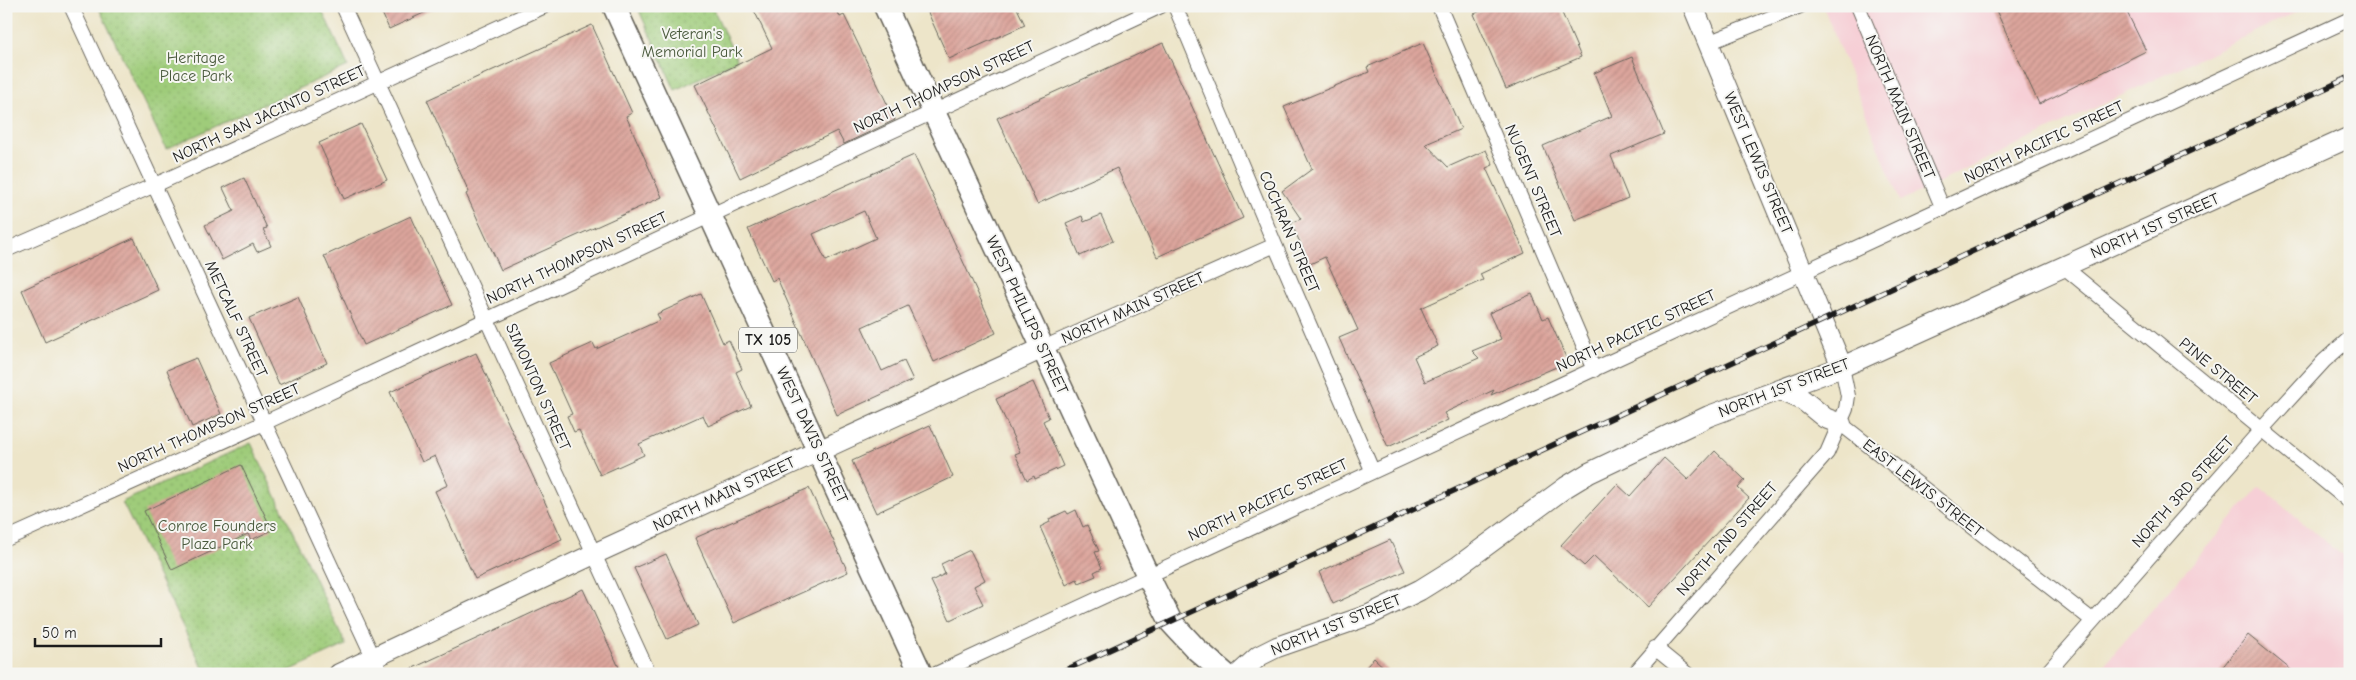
<svg xmlns="http://www.w3.org/2000/svg" width="2356" height="680" font-family="'Comic Neue',sans-serif">
  <style>
    .built { fill: #f6cfd6 }
    .grass { fill: url(#grass-dots); stroke: #5e744b }
    .building { fill: url(#building-hatch); fill-rule: evenodd }
    .lines { fill: none; stroke-linecap: round; stroke-linejoin: round }
    .street-casing { stroke: #656259; stroke-width: 16 }
    .secondary-casing { stroke: #656259; stroke-width: 22 }
    .primary-casing { stroke: #656259; stroke-width: 25 }
    .street { stroke: #fff; stroke-width: 14 }
    .secondary { stroke: #fff; stroke-width: 20 }
    .primary { stroke: #fff; stroke-width: 22 }
    .rail-casing { stroke: #1c1c1c; stroke-width: 5.5 }
    .rail { stroke: #f6f6f2; stroke-width: 4; stroke-dasharray: 11; stroke-linecap: butt }
    .labels { text-anchor: middle; dominant-baseline: central; stroke-width: 4; stroke-linejoin: round; paint-order: stroke }
    .shield { fill: #f6f6f2; stroke: #5d5d5c; stroke-width: 1 }
    .shield-label { font-size: 15px; font-weight: bold; fill: #1c1c1c }
    .park-label { font-size: 16px; fill: #4a5a3d; stroke: #f6f6f2 }
    .street-label { font-size: 16px; fill: #1c1c1c; stroke: #f6f6f2 }
  </style>
  <defs>
    <pattern id="grass-dots" width="8" height="8" patternUnits="userSpaceOnUse" patternTransform="scale(1.25)"><rect width="8" height="8" fill="#9fcc7a"/><path d="M2 2h.1M6 6h.1" fill="none" stroke="#88af69" stroke-width="1.8" stroke-linecap="round"/></pattern>
    <pattern id="building-hatch" width="6" height="6" patternUnits="userSpaceOnUse" patternTransform="scale(1.25)"><rect width="6" height="6" fill="#dca59c"/><path d="M-1 1l2-2M0 6l6-6M5 7l2-2" fill="none" stroke="#bc8d86"/></pattern>
  </defs>
  <rect width="100%" height="100%" fill="#f6f6f2"/>
  <filter id="ink" filterUnits="userSpaceOnUse"><feTurbulence type="fractalNoise" baseFrequency=".02" numOctaves="2"/><feDisplacementMap in="SourceGraphic" scale="10" xChannelSelector="R" yChannelSelector="G"/><feConvolveMatrix kernelMatrix="1 2 1 2 8 2 1 2 1" color-interpolation-filters="sRGB"/></filter>
  <filter id="wash" filterUnits="userSpaceOnUse"><feTurbulence type="fractalNoise" baseFrequency=".0096" numOctaves="4" result="noise"/><feDisplacementMap in="SourceGraphic" scale="20" xChannelSelector="R" yChannelSelector="G"/><feGaussianBlur stdDeviation="1.12" result="paint"/><feColorMatrix in="noise" values="0 0 0 0 0 0 0 0 0 0 0 0 0 0 0 0 0 1.4 0 .05"/><feComposite in="paint" operator="in"/></filter>
  <g filter="url(#wash)">
    <rect width="100%" height="100%" fill="#ede5c9"/>
    <path class="built" d="M 1823,6 L 2309,6 L 1900,201 Z
      M 2260,486 L 2350,562 L 2350,674 L 2096,674 Z"/>
    <path class="grass" d="M 98,6 L 320,6 L 348,66 L 166,149 Z
      M 637,6 L 712,6 L 737,60 L 675,90 Z
      M 251,443 L 346,645 L 282,674 L 206,674 L 122,502 Z"/>
    <g id="blocks">
      <path class="building" d="M 379,6 L 439,6 L 389,29 Z
        M 752,6 L 835,6 L 840,17 L 844,15 L 895,120 L 844,144 L 837,131 L 740,178 L 695,85 L 772,48 Z
        M 925,6 L 1016,6 L 1025,25 L 949,59 Z
        M 1491,6 L 1559,6 L 1581,57 L 1506,89 L 1474,14 Z
        M 1994,6 L 2124,6 L 2146,51 L 2039,104 Z
        M 592,25 L 632,113 L 626,116 L 662,197 L 501,270 L 466,194 L 469,192 L 427,100 Z
        M 1163,43 L 1243,218 L 1157,257 L 1117,168 L 1037,204 L 997,118 Z
        M 1423,43 L 1461,129 L 1426,144 L 1448,167 L 1486,150 L 1493,165 L 1486,168 L 1525,253 L 1480,274 L 1483,280 L 1421,308 L 1438,346 L 1414,357 L 1425,382 L 1479,358 L 1472,351 L 1501,339 L 1489,313 L 1532,294 L 1543,319 L 1548,317 L 1568,362 L 1491,395 L 1494,390 L 1444,413 L 1448,420 L 1388,447 L 1339,338 L 1358,330 L 1325,257 L 1310,264 L 1291,223 L 1301,219 L 1282,191 L 1312,169 L 1284,107 L 1369,72 L 1367,67 Z
        M 1632,57 L 1664,134 L 1611,156 L 1628,198 L 1575,220 L 1543,146 L 1612,116 L 1594,73 Z
        M 361,124 L 387,180 L 344,199 L 319,143 Z
        M 914,155 L 996,333 L 934,362 L 908,306 L 862,327 L 882,371 L 904,361 L 913,380 L 837,415 L 777,278 L 772,281 L 748,229 ZM 864,211 L 876,238 L 826,261 L 813,234 Z
        M 244,178 L 267,228 L 263,229 L 271,246 L 257,252 L 253,244 L 222,260 L 205,225 L 234,211 L 223,188 Z
        M 1101,215 L 1113,241 L 1080,256 L 1066,223 L 1082,216 L 1084,222 Z
        M 411,216 L 452,305 L 364,345 L 324,256 Z
        M 134,238 L 158,290 L 45,342 L 22,290 Z
        M 701,294 L 723,343 L 729,340 L 742,369 L 736,372 L 751,406 L 708,426 L 703,415 L 639,444 L 644,455 L 600,475 L 579,430 L 574,432 L 567,416 L 572,414 L 549,363 L 593,343 L 596,349 L 660,320 L 657,314 Z
        M 298,297 L 327,363 L 279,385 L 249,318 Z
        M 476,353 L 562,539 L 475,579 L 435,491 L 448,485 L 435,456 L 422,462 L 390,392 Z
        M 196,358 L 221,414 L 192,427 L 167,370 Z
        M 1033,382 L 1049,418 L 1043,421 L 1063,466 L 1035,479 L 1034,476 L 1027,480 L 1015,454 L 1020,452 L 996,399 Z
        M 930,425 L 953,477 L 876,513 L 852,461 Z
        M 1715,451 L 1745,480 L 1738,488 L 1749,498 L 1648,607 L 1594,556 L 1584,566 L 1561,545 L 1617,484 L 1630,496 L 1664,458 L 1688,480 Z
        M 241,465 L 272,530 L 251,540 L 248,534 L 172,570 L 144,511 Z
        M 809,488 L 848,572 L 734,623 L 695,538 Z
        M 1076,510 L 1083,527 L 1087,525 L 1099,551 L 1095,552 L 1102,568 L 1094,572 L 1096,576 L 1079,583 L 1077,579 L 1066,585 L 1040,527 L 1050,522 L 1049,519 L 1066,511 L 1068,514 Z
        M 1390,540 L 1405,571 L 1333,604 L 1319,572 Z
        M 970,550 L 985,580 L 974,586 L 983,604 L 950,620 L 931,581 L 945,574 L 941,564 Z
        M 666,554 L 698,625 L 667,639 L 634,568 Z
        M 583,589 L 622,674 L 400,674 L 476,639 Z
        M 2248,635 L 2296,674 L 2217,674 Z
        M 1374,658 L 1391,674 L 1360,674 Z"/>
    </g>
  </g>
  <g filter="url(#ink)">
    <use href="#blocks" fill-opacity="0" stroke="#656259" stroke-width="1"/>
    <g class="lines">
      <g class="street-casing">
        <path id="street" d="M 71,6 L 381,674
          M 343,6 L 649,674
          M 1175,6 L 1275,245 L 1372,470
          M 1439,6 L 1594,370
          M 1858,6 L 1943,209
          M 1708,43 L 1800,6
          M 6,250 L 155,185 L 545,6
          M 2064,267 L 2350,502
          M 1043,348 L 1275,245
          M 1841,424 L 2092,620
          M 6,539 L 264,423 L 1161,6
          M 1655,648 L 1687,674
          M 936,674 L 2350,19
          M 1634,674 L 1827,453 L 1846,409 L 1848,396 L 1842,367
          M 2046,674 L 2261,430 L 2324,361 L 2350,338"/>
      </g>
      <g class="secondary-casing">
        <path id="secondary" d="M 1693,6 L 1842,367
          M 1780,390 L 1803,400 L 1825,418 L 1841,424
          M 339,674 L 594,554 L 1043,348
          M 1239,674 L 1259,656 L 1277,647 L 1369,615 L 1420,590 L 1457,567 L 1566,487 L 1589,473 L 1709,416 L 1842,367 L 2350,137"/>
      </g>
      <g class="primary-casing">
        <path id="primary" d="M 614,6 L 921,674
          M 885,6 L 1148,576 L 1171,622 L 1196,649 L 1225,674"/>
      </g>
      <use href="#street" class="street"/>
      <use href="#secondary" class="secondary"/>
      <use href="#primary" class="primary"/>
      <g class="rail-casing">
        <path id="rail" d="M 1057,674 L 2350,77"/>
      </g>
      <use href="#rail" class="rail"/>
    </g>
  </g>
  <g class="labels">
    <rect class="shield" x="739" y="327.5" width="58" height="25" rx="4"/>
    <g class="shield-label">
      <text x="768" y="340">TX 105</text>
    </g>
    <g class="park-label">
      <text x="692" y="34">Veteran's<tspan x="692" dy="18">Memorial Park</tspan></text>
      <text x="196" y="58">Heritage<tspan x="196" dy="18">Place Park</tspan></text>
      <text x="217" y="526">Conroe Founders<tspan x="217" dy="18">Plaza Park</tspan></text>
    </g>
    <g class="street-label">
      <text transform="translate(944 87) rotate(-25)">NORTH THOMPSON STREET</text>
      <text transform="translate(1900 107) rotate(67)">NORTH MAIN STREET</text>
      <text transform="translate(269 114) rotate(-25)">NORTH SAN JACINTO STREET</text>
      <text transform="translate(2044 142) rotate(-25)">NORTH PACIFIC STREET</text>
      <text transform="translate(1758 163) rotate(67)">WEST LEWIS STREET</text>
      <text transform="translate(1533 181) rotate(67)">NUGENT STREET</text>
      <text transform="translate(2155 226) rotate(-24)">NORTH 1ST STREET</text>
      <text transform="translate(1289 232) rotate(67)">COCHRAN STREET</text>
      <text transform="translate(577 258) rotate(-25)">NORTH THOMPSON STREET</text>
      <text transform="translate(1133 308) rotate(-24)">NORTH MAIN STREET</text>
      <text transform="translate(1027 315) rotate(65)">WEST PHILLIPS STREET</text>
      <text transform="translate(236 319) rotate(65)">METCALF STREET</text>
      <text transform="translate(1636 331) rotate(-25)">NORTH PACIFIC STREET</text>
      <text transform="translate(2218 371) rotate(39)">PINE STREET</text>
      <text transform="translate(538 387) rotate(66)">SIMONTON STREET</text>
      <text transform="translate(1784 388) rotate(-21)">NORTH 1ST STREET</text>
      <text transform="translate(209 428) rotate(-24)">NORTH THOMPSON STREET</text>
      <text transform="translate(812 435) rotate(65)">WEST DAVIS STREET</text>
      <text transform="translate(1923 488) rotate(38)">EAST LEWIS STREET</text>
      <text transform="translate(2183 492) rotate(-48)">NORTH 3RD STREET</text>
      <text transform="translate(724 494) rotate(-25)">NORTH MAIN STREET</text>
      <text transform="translate(1268 500) rotate(-25)">NORTH PACIFIC STREET</text>
      <text transform="translate(1727 539) rotate(-49)">NORTH 2ND STREET</text>
      <text transform="translate(1336 625) rotate(-22)">NORTH 1ST STREET</text>
    </g>
  </g>
  <rect width="2356" height="680" fill="none" stroke="#f6f6f2" stroke-width="25"/>
  <path d="M35 638v8h126v-8" fill="none" stroke="#1c1c1c" stroke-width="2.5"/>
  <text x="42" y="638" font-size="15" fill="#1c1c1c" stroke="#f6f6f2" stroke-width="4" paint-order="stroke">50 m</text>
</svg>
